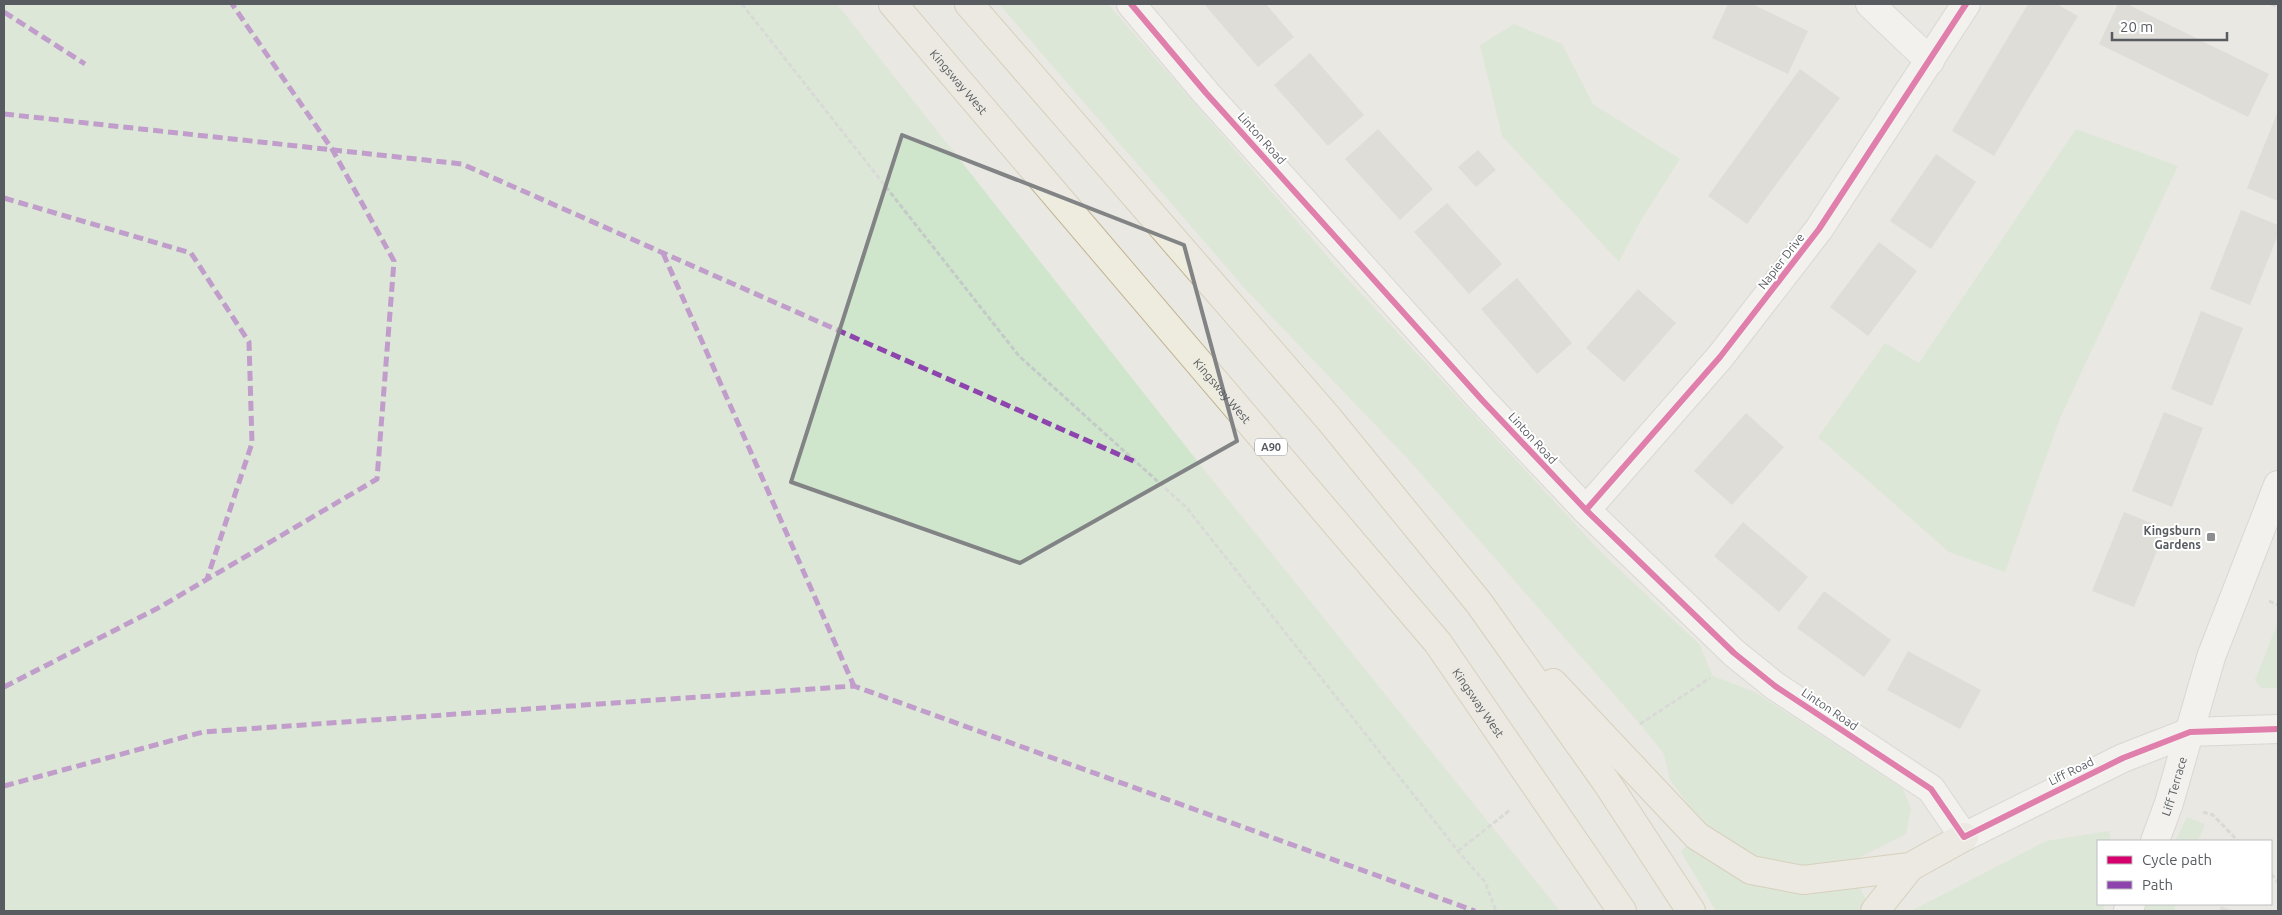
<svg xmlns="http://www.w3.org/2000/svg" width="2282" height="915" font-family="Ubuntu,sans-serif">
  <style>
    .green { fill: #cfe6cd }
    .building { fill: #d2d1cd }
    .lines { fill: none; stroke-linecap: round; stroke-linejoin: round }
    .minor-casing { stroke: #c5c5c3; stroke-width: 30 }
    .highway-casing { stroke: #c0b390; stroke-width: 30 }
    .path { stroke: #c4cac7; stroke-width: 3; stroke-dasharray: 5 2.5; stroke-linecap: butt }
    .minor { stroke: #fcfcfb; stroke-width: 28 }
    .highway { stroke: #eeebdf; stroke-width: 28 }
    .quiet { stroke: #8e44ad; stroke-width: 5; stroke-dasharray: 10 5; stroke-linecap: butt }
    .cycleway-casing { stroke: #fff; stroke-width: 9 }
    .cycleway { stroke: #d6006c; stroke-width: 6 }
    .marked { fill: none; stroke: #818385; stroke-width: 4; stroke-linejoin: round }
    .poi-dot { fill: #8b8d8e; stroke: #fff; stroke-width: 2 }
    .labels { text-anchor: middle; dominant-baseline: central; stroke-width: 4; stroke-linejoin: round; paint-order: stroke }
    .shield { fill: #fff; stroke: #8a8d90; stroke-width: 1 }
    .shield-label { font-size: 11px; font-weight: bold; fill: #585c61 }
    .street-label { font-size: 12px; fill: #585c61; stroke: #fff }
    .poi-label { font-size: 12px; font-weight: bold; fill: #585c61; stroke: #fff; text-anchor: end }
  </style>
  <rect width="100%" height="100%" fill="#e9e8e2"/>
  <path class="green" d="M 4,4 L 837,4 L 1202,467 L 1560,911 L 4,911 Z
    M 999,4 L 1108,4 L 1342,273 L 1603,554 L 1699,644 L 1713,676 L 1755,692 L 1903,789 L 1911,809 L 1906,834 L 1848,863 L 1803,869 L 1756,860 L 1704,826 L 1670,780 L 1664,754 L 1640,724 L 1408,459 L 1247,291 Z
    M 1514,24 L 1562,44 L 1593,104 L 1680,159 L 1640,222 L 1619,262 L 1502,136 L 1480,45 Z
    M 2076,129 L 2178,166 L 2060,418 L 2005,572 L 1949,552 L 1818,437 L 1885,343 L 1919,363 Z
    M 2278,622 L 2278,688 L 2261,688 L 2255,680 Z
    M 2187,817 L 2205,824 L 2198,841 L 2175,841 Z
    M 2109,831 L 2111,841 L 2098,841 L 2098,904 L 2105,904 L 2103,911 L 1911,911 L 2046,841 Z
    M 1688,844 L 1737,877 L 1793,893 L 1860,887 L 1866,900 L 1860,911 L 1716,911 L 1681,852 Z
    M 2146,904 L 2176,904 L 2174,911 L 2143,911 Z"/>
  <path class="building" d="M 1207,4 L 1266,4 L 1294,37 L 1258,67 L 1205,5 Z
    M 1728,4 L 1752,4 L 1808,31 L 1788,74 L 1712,38 Z
    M 2028,4 L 2057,4 L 2078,16 L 1994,156 L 1952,131 Z
    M 2118,4 L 2127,4 L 2269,74 L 2248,117 L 2099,44 Z
    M 1310,53 L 1364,115 L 1328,146 L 1274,85 Z
    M 1800,69 L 1840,98 L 1747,224 L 1708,196 Z
    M 2278,111 L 2278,201 L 2247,188 Z
    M 1378,129 L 1433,189 L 1400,220 L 1345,159 Z
    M 1478,150 L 1496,170 L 1476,187 L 1458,167 Z
    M 1936,154 L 1976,182 L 1931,249 L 1890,221 Z
    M 1447,203 L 1502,264 L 1469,294 L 1414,232 Z
    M 2241,210 L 2278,225 L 2278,235 L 2250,305 L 2210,289 Z
    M 1879,242 L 1917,271 L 1868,336 L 1830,307 Z
    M 1517,278 L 1572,343 L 1537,374 L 1481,309 Z
    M 1638,289 L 1676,323 L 1624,382 L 1586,348 Z
    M 2201,311 L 2243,328 L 2212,406 L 2171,389 Z
    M 2164,412 L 2203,428 L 2172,507 L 2132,491 Z
    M 1746,413 L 1784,447 L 1732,505 L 1694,471 Z
    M 2124,512 L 2166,529 L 2134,607 L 2092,591 Z
    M 1743,522 L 1808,577 L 1779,612 L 1714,556 Z
    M 1824,591 L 1891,640 L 1864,677 L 1797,628 Z
    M 1908,651 L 1981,690 L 1960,729 L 1887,690 Z
    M 2221,906 L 2234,911 L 2219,911 Z"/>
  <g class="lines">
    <g class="minor-casing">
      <g id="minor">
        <path d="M 1131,4 L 1206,93 L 1482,400 L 1586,510 L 1734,653 L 1775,686 L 1931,789 L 1964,837 L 2123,758 L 2190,732 L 2278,729"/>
        <path d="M 1870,4 L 1930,61"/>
        <path d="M 1586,510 L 1720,357 L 1819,229 L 1966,4"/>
        <path id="s1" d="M 2155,841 L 2169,803 L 2211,657 L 2278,485"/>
        <path d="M 2128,911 L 2131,904"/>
      </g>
    </g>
    <g class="highway-casing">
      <g id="highway">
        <path id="s2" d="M 893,4 L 1438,643 L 1622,911"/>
        <path d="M 969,4 L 1329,419 L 1479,603 L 1607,783 L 1691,911"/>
        <path d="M 1553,683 L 1697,836 L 1751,870 L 1803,880 L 1910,867 L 1964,837"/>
        <path d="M 1875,911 L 1910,867"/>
      </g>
    </g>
    <path class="path" d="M 742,4 L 1019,356 L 1186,507 L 1458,851 L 1485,882 L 1496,911
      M 2271,4 L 2278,7
      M 2269,601 L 2278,605
      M 1640,724 L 1710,678
      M 2203,812 L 2213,815 L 2238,841
      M 1458,851 L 1510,810
      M 2271,874 L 2278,882"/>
    <use href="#minor" class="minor"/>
    <use href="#highway" class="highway"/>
    <path class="quiet" d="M 4,12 L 85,64
      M 4,114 L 462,164 L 1138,463
      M 4,198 L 191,253 L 249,342 L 252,443 L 207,579
      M 663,253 L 854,686
      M 4,687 L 160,607 L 377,479 L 394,261 L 332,149 L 232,4
      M 4,786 L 203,732 L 854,686 L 1475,911"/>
    <g class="cycleway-casing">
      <path id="cycleway" d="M 1131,4 L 1206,93 L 1482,400 L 1586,510 L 1734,653 L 1775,686 L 1931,789 L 1964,837 L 2123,758 L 2190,732 L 2278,729
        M 1586,510 L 1720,357 L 1819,229 L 1966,4"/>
    </g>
    <use href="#cycleway" class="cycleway"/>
  </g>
  <path d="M0 0H2282V915H0ZM 902,135 L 1184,245 L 1237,441 L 1020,563 L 791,482 Z" fill="#e9e8e2" fill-opacity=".55" fill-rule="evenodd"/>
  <path class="marked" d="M 902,135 L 1184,245 L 1237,441 L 1020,563 L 791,482 Z"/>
  <rect class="poi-dot" x="2206" y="532" width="10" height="10" rx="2.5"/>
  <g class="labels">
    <rect class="shield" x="1255" y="438.5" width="32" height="17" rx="4"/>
    <g class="shield-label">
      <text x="1271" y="447">A90</text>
    </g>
    <g class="street-label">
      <text stroke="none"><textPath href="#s2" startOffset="102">Kingsway West</textPath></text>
      <text transform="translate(1262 138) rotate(48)">Linton Road</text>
      <text transform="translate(1781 261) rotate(-52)">Napier Drive</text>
      <text stroke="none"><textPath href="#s2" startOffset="508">Kingsway West</textPath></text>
      <text transform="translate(1533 438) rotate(47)">Linton Road</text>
      <text stroke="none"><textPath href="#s2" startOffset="912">Kingsway West</textPath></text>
      <text transform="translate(1830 709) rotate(34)">Linton Road</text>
      <text transform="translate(2071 771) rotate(-26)">Liff Road</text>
      <text stroke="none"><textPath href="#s1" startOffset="58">Liff Terrace</textPath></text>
    </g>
    <g class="poi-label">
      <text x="2201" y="530">Kingsburn<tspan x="2201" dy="14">Gardens</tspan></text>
    </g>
  </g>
  <rect width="2282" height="915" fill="none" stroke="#585c61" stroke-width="10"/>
  <rect x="2097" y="840" width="175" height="65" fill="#ffffff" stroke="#bcbec0"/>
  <rect x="2107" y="856" width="25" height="8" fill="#d6006c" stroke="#bcbec0"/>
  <text x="2142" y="865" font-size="15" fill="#585c61">Cycle path</text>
  <rect x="2107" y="881" width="25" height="8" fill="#8e44ad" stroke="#bcbec0"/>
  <text x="2142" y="890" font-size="15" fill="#585c61">Path</text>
  <path d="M2112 32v8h115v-8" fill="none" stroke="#585c61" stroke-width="2.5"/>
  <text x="2120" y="32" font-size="15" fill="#585c61" stroke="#ffffff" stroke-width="4" paint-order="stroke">20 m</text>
</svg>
